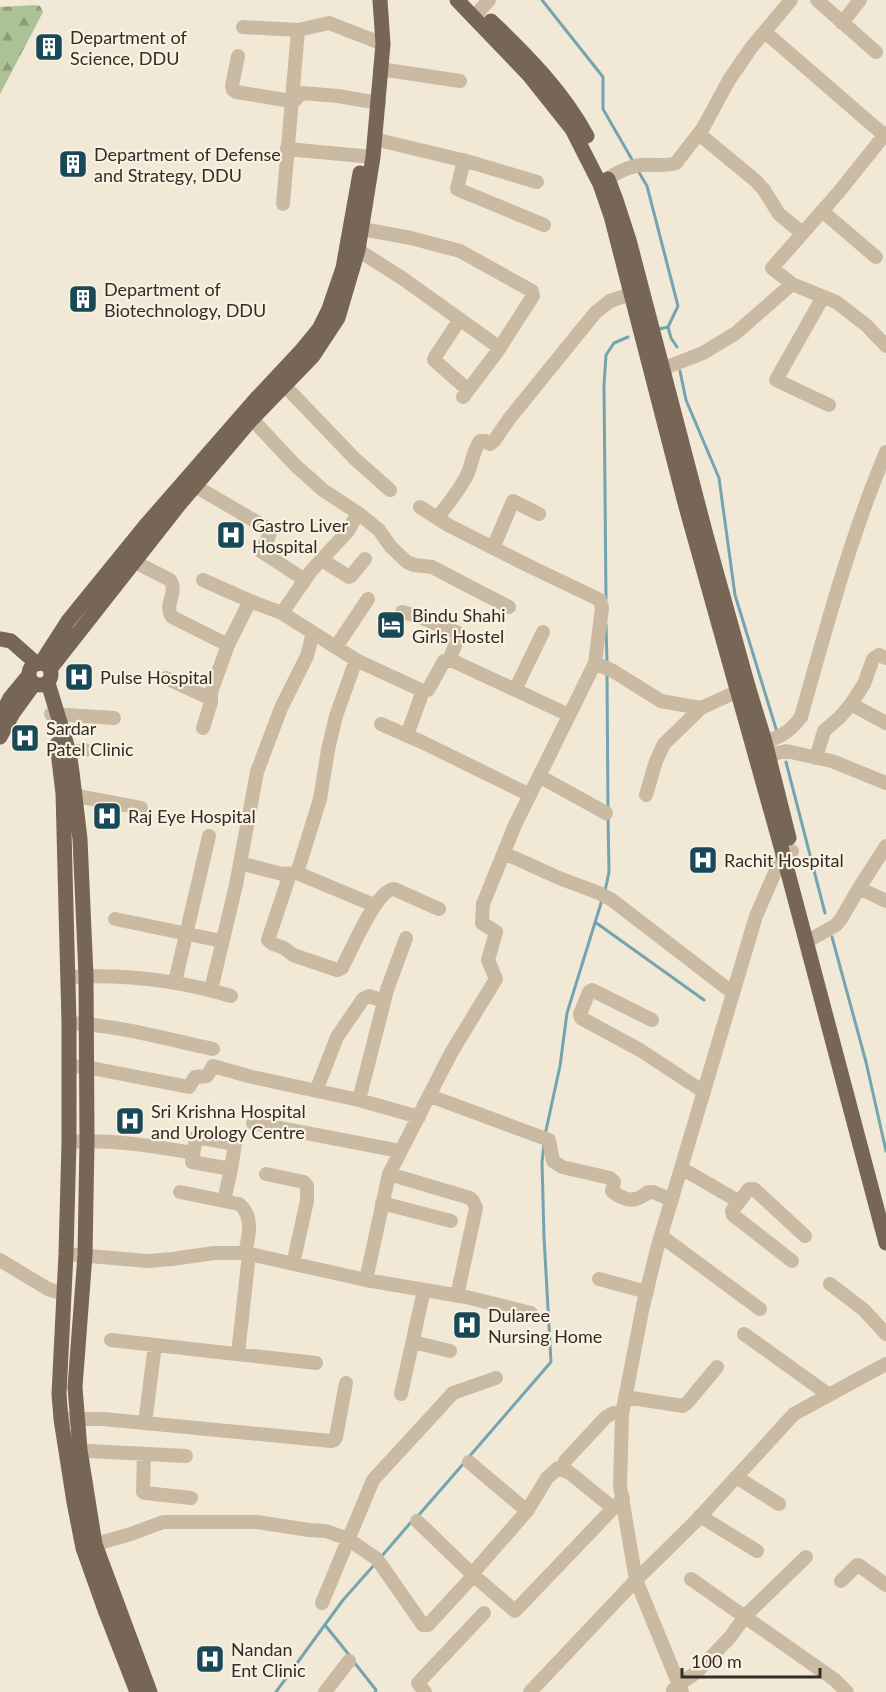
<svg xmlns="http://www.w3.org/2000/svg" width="886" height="1692" font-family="Lato,sans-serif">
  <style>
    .forest { fill: url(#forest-firs) }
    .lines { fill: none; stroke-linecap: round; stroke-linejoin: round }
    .stream { stroke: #74a4af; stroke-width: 3 }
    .minor { stroke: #cabaa2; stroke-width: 14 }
    .major { stroke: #776555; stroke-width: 15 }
    .labels { text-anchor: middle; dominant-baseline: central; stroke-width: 4.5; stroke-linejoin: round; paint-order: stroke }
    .poi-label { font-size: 18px; fill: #342c25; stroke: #f9f2e2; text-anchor: start }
  </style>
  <defs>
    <pattern id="forest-firs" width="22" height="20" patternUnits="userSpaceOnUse" patternTransform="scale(1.5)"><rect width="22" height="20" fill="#acc196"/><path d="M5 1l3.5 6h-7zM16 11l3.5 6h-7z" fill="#8d9d7a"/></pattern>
  </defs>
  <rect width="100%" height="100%" fill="#f1e9d6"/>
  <path class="forest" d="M 35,5 L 40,6 L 43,12 L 0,94 L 0,7 Z"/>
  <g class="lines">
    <path class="stream" d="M 542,0 L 603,77 L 603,109 L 634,163
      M 637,169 L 647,186 L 678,306 L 668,327 L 659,329
      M 668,327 L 671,338 L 677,347
      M 680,371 L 686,400 L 719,478 L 735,595 L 777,732
      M 606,599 L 604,385 L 606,355 L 614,343 L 628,337
      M 606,624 L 607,662
      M 607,674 L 608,810
      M 786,762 L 825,913
      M 605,891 L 609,872 L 608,817
      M 595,922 L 704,1000
      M 832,937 L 866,1062 L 886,1151
      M 545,1135 L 560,1066 L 567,1013 L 602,900
      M 468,1458 L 551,1362 L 544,1237 L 542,1162 L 544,1145
      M 417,1517 L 464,1463
      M 381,1557 L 412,1521
      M 325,1625 L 350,1656
      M 354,1662 L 376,1690 L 375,1692
      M 276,1692 L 343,1600 L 375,1564"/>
    <path class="minor" d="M 817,0 L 876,52
      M 474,17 L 489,0
      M 842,23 L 860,0
      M 243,27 L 298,30 L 329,23 L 383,44
      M 765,32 L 884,135
      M 238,56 L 232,86 L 233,90 L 236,92 L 291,101 L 294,101 L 302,93 L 338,96 L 379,103
      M 380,69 L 460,81
      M 699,134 L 756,181 L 764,190 L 779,214 L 802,233
      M 374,139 L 470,162 L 537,182
      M 287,149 L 373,157
      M 464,160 L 457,189 L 544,225
      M 600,184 C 612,175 627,166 643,165 C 655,164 665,167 676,163 L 703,128 L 729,80 L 751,48 L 791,0
      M 283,204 L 298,30
      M 822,211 L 876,257
      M 362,229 L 411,238 L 460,251 L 532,291 L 533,296 L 497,352 L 463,397
      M 358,250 L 402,278 L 500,348
      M 792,284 L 772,268 L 838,193 L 886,133
      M 823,297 L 776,380 L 829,405
      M 460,319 L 435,357 L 434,360 L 468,390
      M 654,372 L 703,353 L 736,333 L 792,284 L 836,302 L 866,325 L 886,346
      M 284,385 L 355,459 L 390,490
      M 252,419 L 295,465 L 323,490 L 358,513 L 348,531 L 311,571 L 282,613
      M 195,486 L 267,528 L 270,533 L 262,552 L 305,580
      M 420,507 L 448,525 L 525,564 L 600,600 L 602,608 L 595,663
      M 358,513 L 379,530 L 391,547 L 407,562 L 414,565 L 432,567 L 509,607
      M 437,518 C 448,504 460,490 468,473 C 472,463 473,451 480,441 L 485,441 L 490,444 L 494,441 L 509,419 L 595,313 L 610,301 L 640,291
      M 493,548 L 513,501 L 539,514
      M 322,560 L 349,577 L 351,576 L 365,559
      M 135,562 L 170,580 C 179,593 163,604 172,617 L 228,645
      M 203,580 L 250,601 L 282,613 L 356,660 L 423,691
      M 402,612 L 418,616 L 458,633 L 459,636 L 449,660
      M 336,647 L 368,599
      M 356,660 L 336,716 L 328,750 L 320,799 L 297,873 L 374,905
      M 166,678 L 211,699
      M 515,690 L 543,632
      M 851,704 L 886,723
      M 51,714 L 114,718
      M 381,724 L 422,742 L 530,795
      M 203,728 L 211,702 L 211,692 L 228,645 L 250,601
      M 407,735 L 423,691 L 428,690 L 444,661 L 453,661 L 569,715
      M 755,745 C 775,739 788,735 801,717 C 826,628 850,538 886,452
      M 59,755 L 85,750
      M 759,757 L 786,751 L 832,761 L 886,783
      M 816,758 L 824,731 L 840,717 L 851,704 L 864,684 L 873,659 L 879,655 L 886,658
      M 539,776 L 606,813
      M 66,794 L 141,808
      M 646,795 L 656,761 L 664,744 L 701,708
      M 504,853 L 559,878 L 599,893 L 612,900 L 733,993
      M 240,863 L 282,874 L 297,873
      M 290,874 L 268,940 L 273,944 L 284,948 L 293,955 L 337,970 L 342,968 C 351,951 376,890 394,889 L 439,909
      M 859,888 L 886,846
      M 115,919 L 222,941
      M 806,942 L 836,925 L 841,919 L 859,888 L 886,901
      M 69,977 C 124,974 178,980 231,996
      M 175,982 L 209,836
      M 211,990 L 236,885 L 257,772 L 281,708 L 307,656 L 313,633
      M 652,1020 L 592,990 L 589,992 L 580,1014 L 581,1018 L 640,1050 L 704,1092
      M 69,1023 C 117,1025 166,1039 213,1049
      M 69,1066 L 86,1067 L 189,1087 L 195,1077 L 207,1076 L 213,1066 L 252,1077 L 359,1100 L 419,1117
      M 316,1091 L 337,1037 L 363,999 L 369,996 L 384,1001
      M 430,1096 L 549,1140 L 553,1161 L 562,1167 L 610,1178 L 614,1182 L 612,1191 C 624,1201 636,1203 648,1192 L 653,1192 L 672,1200
      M 359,1100 L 387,990 L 406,938
      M 253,1123 L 400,1151
      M 196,1137 L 235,1144 L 231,1169 L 192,1162 Z
      M 69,1142 C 112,1139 152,1146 193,1153
      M 681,1168 L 738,1201
      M 266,1174 L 304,1182 L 307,1186 L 307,1201 L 293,1264
      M 389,1174 L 470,1198 L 473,1201 L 476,1208 L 457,1296
      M 180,1192 L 239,1204 C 254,1216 249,1236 245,1253
      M 224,1201 L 231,1169
      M 382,1203 L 451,1221
      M 661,1236 L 760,1309
      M 66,1254 L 147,1261 L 172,1259 L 214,1253 L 245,1253 L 366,1280 L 466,1297 L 531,1313
      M 0,1260 L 48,1289 L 64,1294
      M 792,1261 L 733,1215 L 732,1211 L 749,1189 L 754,1189 L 805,1236
      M 599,1279 L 647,1292
      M 366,1280 L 389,1174 L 451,1053 L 496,979 L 488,960 L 496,932 L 482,923 L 483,904 L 515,825 L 595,663 L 613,671 L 661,701 L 689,706 L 701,708 L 745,688
      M 830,1284 L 864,1310 L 886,1334
      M 744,1334 L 829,1395
      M 111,1340 L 316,1363
      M 413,1342 L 450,1351
      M 238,1354 L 249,1254
      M 401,1394 L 424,1290
      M 625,1397 L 683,1406 L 687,1403 L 717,1367
      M 61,1419 L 103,1419 L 331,1441 L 334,1440 L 336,1437 L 346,1383
      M 145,1423 L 155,1345
      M 70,1450 L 186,1456
      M 144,1454 L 143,1492 L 145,1493 L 191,1498
      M 469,1462 L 527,1511
      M 564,1469 L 565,1461 L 606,1417 L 613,1413 L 622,1414
      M 736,1477 L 779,1504
      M 700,1516 L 757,1551
      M 417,1521 L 472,1574 L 515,1611 L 623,1498
      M 85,1547 L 131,1534 L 163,1522 L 257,1522 L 309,1530 L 326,1531 L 348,1539 L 377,1559 L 423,1625 L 428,1625 L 474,1575
      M 472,1574 L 527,1511 L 547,1478 L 558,1468 L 570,1473 L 613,1508
      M 691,1579 L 835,1680 L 847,1692
      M 841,1581 L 857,1565 L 860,1566 L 886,1585
      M 322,1603 L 373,1480 L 453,1393 L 496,1378
      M 673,1690 L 678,1685 L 697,1672 L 731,1636 L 745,1616 L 806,1557
      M 325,1692 L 349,1661
      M 425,1692 L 418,1683 L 484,1613
      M 530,1692 L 636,1580 L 696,1521 L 794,1414 L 886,1364
      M 682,1692 L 636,1580 L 620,1486 L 622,1414 L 643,1306 L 657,1249 L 756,916 L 783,854 L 792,851"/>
    <path class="major" d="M 457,0 L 529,75 L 572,129 L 600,184 L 611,216 L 686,507 L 783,854 L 886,1243
      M 491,21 C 527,55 563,92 587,136
      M 608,179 L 616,200 L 629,240 L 706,535 L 748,686 L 765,742 L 789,838
      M 0,639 L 11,641 L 37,664
      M29 674a11 11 0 1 1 22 0a11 11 0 1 1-22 0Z
      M 41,663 L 68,621 L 146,525 L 256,399 L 301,351 L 319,329 L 329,309 L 343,268 L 360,173
      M 50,669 L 178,506 L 252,419 L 313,356 L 338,318 L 358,250 L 373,157 L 383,44 L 380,0
      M 48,683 L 69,752 L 72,772 L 80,839 L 86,976 L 87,1141 L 85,1255 L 75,1387 L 80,1450 L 95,1544 L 150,1692
      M 0,717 L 10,698 L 29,675
      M 0,737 L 13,713 L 34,684
      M 57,744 L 63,793 L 69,1023 L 69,1142 L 66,1254 L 59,1394 L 61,1419 L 74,1502 L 83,1548 L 105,1610 L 137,1692"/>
  </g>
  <defs>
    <g id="building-square" transform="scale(1.5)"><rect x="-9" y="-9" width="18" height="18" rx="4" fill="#194956" stroke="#f9f2e2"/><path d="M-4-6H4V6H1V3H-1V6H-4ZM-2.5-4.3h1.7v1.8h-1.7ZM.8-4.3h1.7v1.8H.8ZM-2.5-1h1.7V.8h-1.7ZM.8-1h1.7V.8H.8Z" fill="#fff"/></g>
    <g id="hospital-square" transform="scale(1.5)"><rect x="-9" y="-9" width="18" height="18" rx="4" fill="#194956" stroke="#f9f2e2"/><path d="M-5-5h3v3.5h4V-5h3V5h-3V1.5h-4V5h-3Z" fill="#fff"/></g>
    <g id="hotel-square" transform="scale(1.5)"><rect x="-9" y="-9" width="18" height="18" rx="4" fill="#194956" stroke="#f9f2e2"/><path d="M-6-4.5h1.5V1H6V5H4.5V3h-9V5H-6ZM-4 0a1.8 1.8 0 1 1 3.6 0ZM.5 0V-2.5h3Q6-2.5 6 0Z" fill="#fff"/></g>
  </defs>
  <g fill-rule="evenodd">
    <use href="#building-square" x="49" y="47"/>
    <use href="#building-square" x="73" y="164"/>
    <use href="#building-square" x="83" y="299"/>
    <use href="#hospital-square" x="231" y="535"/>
    <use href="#hotel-square" x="391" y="625"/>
    <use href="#hospital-square" x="79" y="677"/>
    <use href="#hospital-square" x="25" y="738"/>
    <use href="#hospital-square" x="107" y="816"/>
    <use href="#hospital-square" x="703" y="860"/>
    <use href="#hospital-square" x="130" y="1121"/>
    <use href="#hospital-square" x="467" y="1325"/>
    <use href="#hospital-square" x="210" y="1659"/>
  </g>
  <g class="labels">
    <g class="poi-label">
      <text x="70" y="37">Department of<tspan x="70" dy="21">Science, DDU</tspan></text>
      <text x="94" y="154">Department of Defense<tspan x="94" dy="21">and Strategy, DDU</tspan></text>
      <text x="104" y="289">Department of<tspan x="104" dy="21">Biotechnology, DDU</tspan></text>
      <text x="252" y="525">Gastro Liver<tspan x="252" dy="21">Hospital</tspan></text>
      <text x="412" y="615">Bindu Shahi<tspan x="412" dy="21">Girls Hostel</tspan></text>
      <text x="100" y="677">Pulse Hospital</text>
      <text x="46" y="728">Sardar<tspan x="46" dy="21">Patel Clinic</tspan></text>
      <text x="128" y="816">Raj Eye Hospital</text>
      <text x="724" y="860">Rachit Hospital</text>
      <text x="151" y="1111">Sri Krishna Hospital<tspan x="151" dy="21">and Urology Centre</tspan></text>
      <text x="488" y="1315">Dularee<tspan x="488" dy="21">Nursing Home</tspan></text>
      <text x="231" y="1649">Nandan<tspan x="231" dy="21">Ent Clinic</tspan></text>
    </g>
  </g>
  <path d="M682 1668v9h138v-9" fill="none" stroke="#342c25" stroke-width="3"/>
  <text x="691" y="1668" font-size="18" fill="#342c25" stroke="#f9f2e2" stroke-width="4.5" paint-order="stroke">100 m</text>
</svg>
